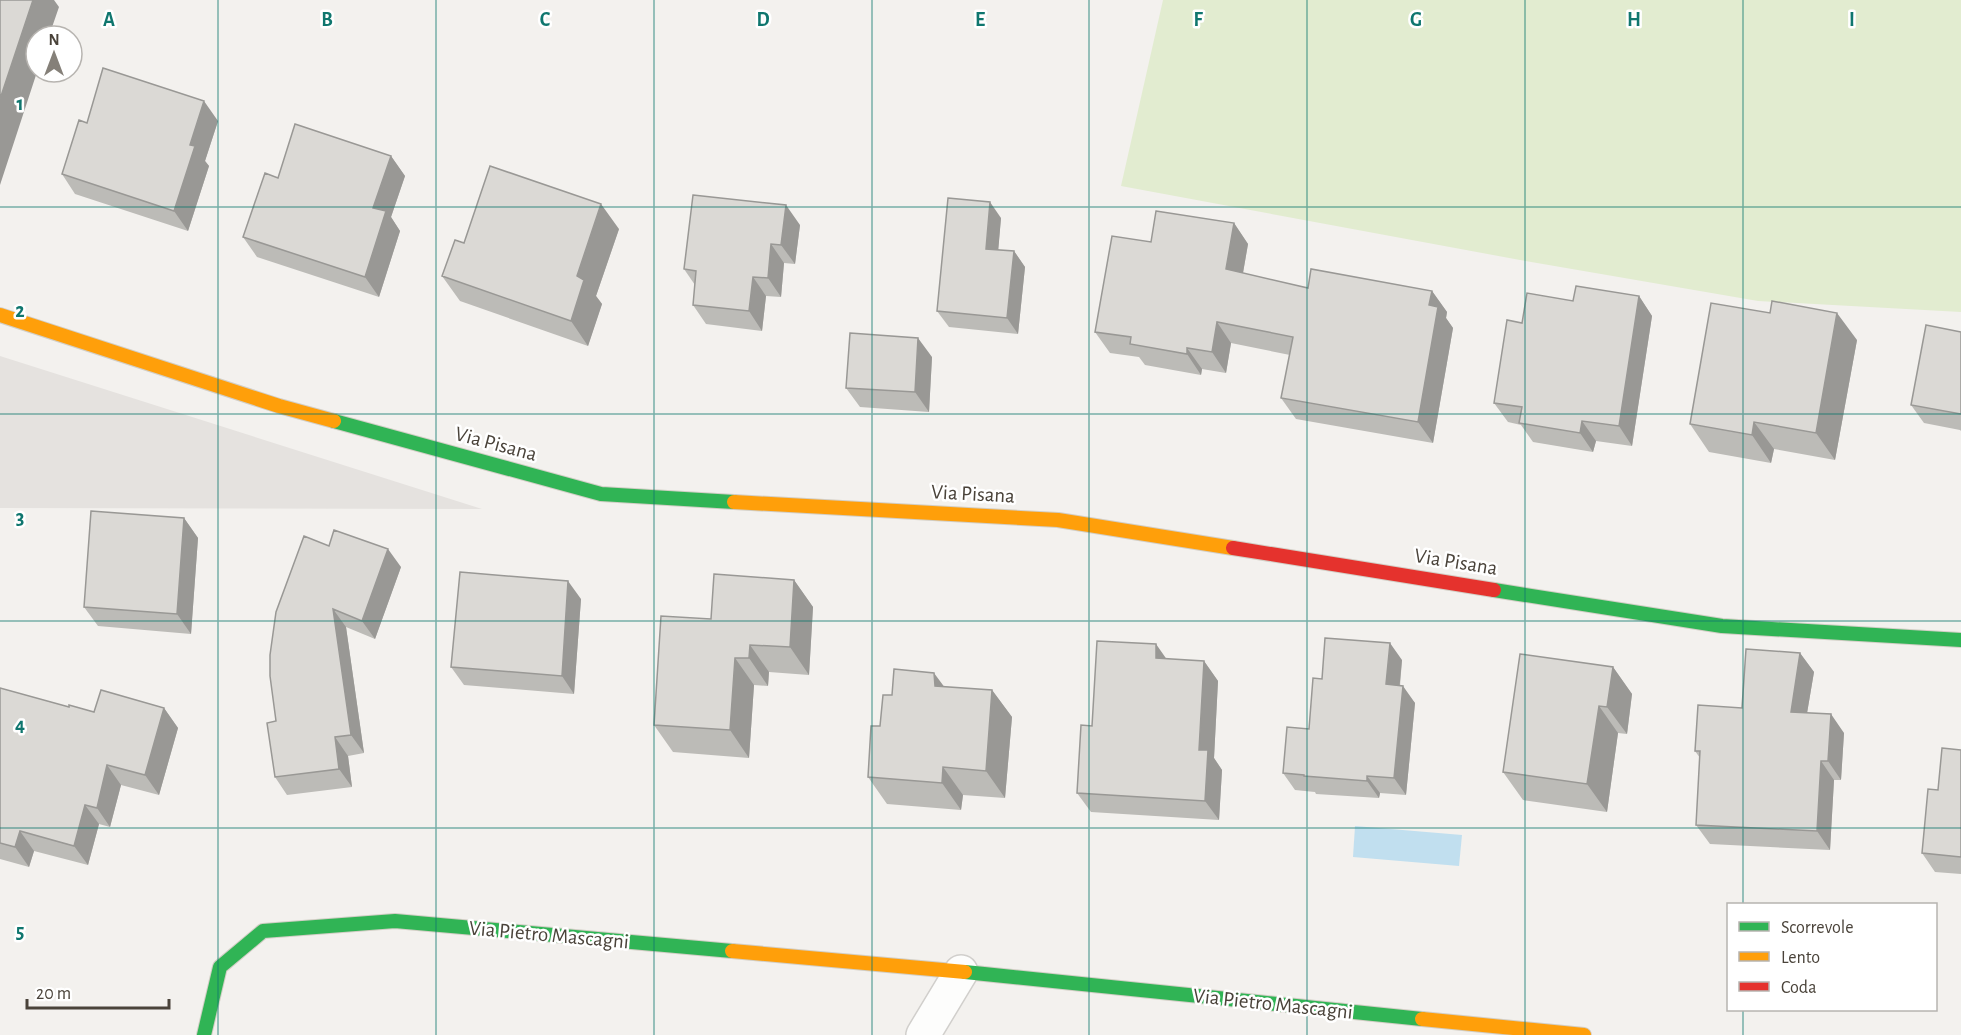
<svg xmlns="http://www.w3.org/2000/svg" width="1961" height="1035" font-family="'Alegreya Sans',sans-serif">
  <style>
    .green { fill: #e2ecd0 }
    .parking { fill: #e5e2df }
    .water { fill: #c1dfef }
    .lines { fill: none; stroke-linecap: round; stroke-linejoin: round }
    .street-casing { stroke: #d1cfcc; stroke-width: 36 }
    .fast-casing { stroke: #d2cec5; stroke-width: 16 }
    .slow-casing { stroke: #d2cec5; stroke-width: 16 }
    .jam-casing { stroke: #d2cec5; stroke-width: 16 }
    .street { stroke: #fdfdfc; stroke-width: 33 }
    .fast { stroke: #30b455; stroke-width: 14 }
    .slow { stroke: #ff9f0a; stroke-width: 14 }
    .jam { stroke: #e5322d; stroke-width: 14 }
    .wall { fill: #bcbbb7 }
    .shaded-wall { fill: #999895 }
    .building { fill: #dbd9d5; stroke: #999895; stroke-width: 1.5 }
    .grid { fill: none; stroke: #0f766e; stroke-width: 1.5; stroke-opacity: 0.55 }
    .labels { text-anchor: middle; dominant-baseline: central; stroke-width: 5; stroke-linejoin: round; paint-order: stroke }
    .street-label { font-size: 21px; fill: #4a433a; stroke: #fff }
    .grid-label { font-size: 20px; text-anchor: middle; font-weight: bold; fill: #0f766e; stroke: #fff; stroke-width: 5; stroke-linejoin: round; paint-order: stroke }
  </style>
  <rect width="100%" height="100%" fill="#f3f1ee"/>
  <path class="green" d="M 1163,0 L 1961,0 L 1961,312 L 1758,301 L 1520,260 L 1121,186 Z"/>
  <path class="parking" d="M 0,356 L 482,509 L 0,508 Z"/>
  <path class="water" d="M 1355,826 L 1462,835 L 1459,866 L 1353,857 Z"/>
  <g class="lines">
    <g class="street-casing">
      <path id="street" d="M 923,1035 L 961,972"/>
    </g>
    <g class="fast-casing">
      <path id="fast" d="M 334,421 L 601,494 L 734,502
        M 1494,590 L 1722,626 L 1961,640
        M 965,972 L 1422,1019
        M 204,1035 L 220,967 L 263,931 L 395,921 L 732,951"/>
    </g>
    <g class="slow-casing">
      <path id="slow" d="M 0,315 L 279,406 L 334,421
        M 734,502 L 1058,520 L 1233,548
        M 732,951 L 965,972
        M 1422,1019 L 1584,1035"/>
    </g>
    <g class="jam-casing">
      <path id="jam" d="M 1233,548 L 1494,590"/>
    </g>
    <use href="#street" class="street"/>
    <use href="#fast" class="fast"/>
    <use href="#slow" class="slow"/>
    <use href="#jam" class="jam"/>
  </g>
  <path class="wall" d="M 218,121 L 205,161 L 209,166 L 188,231 L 75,194 L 62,174 L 87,123 Z
    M 391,156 L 405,176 L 391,217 L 400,231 L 379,297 L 257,257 L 243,237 L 278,178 Z
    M 1001,218 L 998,250 L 1014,251 L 1025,267 L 1018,334 L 949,327 L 937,311 Z
    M 1234,223 L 1248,244 L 1243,273 L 1308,288 L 1432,291 L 1447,312 L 1446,318 L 1453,328 L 1433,443 L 1296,419 L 1281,398 L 1290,355 L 1231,343 L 1226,373 L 1202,369 L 1201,375 L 1145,365 L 1139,357 L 1110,353 L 1095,332 L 1151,242 Z
    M 800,225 L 795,264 L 784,263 L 781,297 L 766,296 L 762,331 L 706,324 L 693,305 L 695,285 L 684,269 Z
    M 619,229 L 596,296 L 602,304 L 588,346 L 460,301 L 442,276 L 464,243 Z
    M 1639,296 L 1652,316 L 1632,446 L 1596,441 L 1593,452 L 1533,442 L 1521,425 L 1508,422 L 1494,403 L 1522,323 L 1573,301 Z
    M 1961,332 L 1961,431 L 1960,430 L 1924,423 L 1911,405 Z
    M 1857,340 L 1835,460 L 1774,449 L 1771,463 L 1709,452 L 1690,424 Z
    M 932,357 L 929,412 L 860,407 L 846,388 Z
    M 184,518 L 198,538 L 191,634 L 98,626 L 84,607 Z
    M 329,546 L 401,567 L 375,639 L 346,627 L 364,753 L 348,756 L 352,787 L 287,795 L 275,777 L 276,721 Z
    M 794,580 L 813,607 L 809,675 L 769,672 L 768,686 L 754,685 L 749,758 L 673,752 L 654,725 L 711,619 Z
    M 581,599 L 574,694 L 464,685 L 451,667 Z
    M 1800,653 L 1814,672 L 1807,713 L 1844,733 L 1841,780 L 1834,780 L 1830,850 L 1710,844 L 1696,825 L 1700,758 L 1695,751 Z
    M 1167,659 L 1204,661 L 1218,681 L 1214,758 L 1222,770 L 1219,820 L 1091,812 L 1077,793 L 1092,726 Z
    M 1402,660 L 1400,686 L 1415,703 L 1406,795 L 1380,793 L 1379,798 L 1316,794 L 1315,792 L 1295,790 L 1283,773 L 1309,729 L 1322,679 Z
    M 1613,667 L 1632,694 L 1627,734 L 1618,733 L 1607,812 L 1523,800 L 1503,772 Z
    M 944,687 L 992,690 L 1012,717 L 1005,798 L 963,795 L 961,810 L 887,804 L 868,777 L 880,726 L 892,695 Z
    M 0,688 L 69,707 L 94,712 L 164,708 L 178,728 L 159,795 L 121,785 L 110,827 L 99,824 L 88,865 L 34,851 L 29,867 L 0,859 Z
    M 1961,750 L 1961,874 L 1935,872 L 1922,853 L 1938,790 Z"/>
  <path class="shaded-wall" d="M 33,0 L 54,0 L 59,7 L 49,36 L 36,36 L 36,72 L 37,72 L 0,185 L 0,99 Z
    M 204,101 L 218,121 L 205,161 L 209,166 L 188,231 L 174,211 L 190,145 Z
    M 391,156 L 405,176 L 391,217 L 400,231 L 379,297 L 365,277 L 373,208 Z
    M 990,202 L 1001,218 L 997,265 L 986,249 Z
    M 601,204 L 619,229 L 596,296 L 602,304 L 588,346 L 571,321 L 577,276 Z
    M 786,205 L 800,225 L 795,264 L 781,245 Z
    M 1234,223 L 1248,244 L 1240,290 L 1226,269 Z
    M 771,244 L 784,263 L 781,297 L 768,278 Z
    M 1014,251 L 1025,267 L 1018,334 L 1007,318 Z
    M 753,277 L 766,296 L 762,331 L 749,311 Z
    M 1432,291 L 1447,312 L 1446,318 L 1453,328 L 1433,443 L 1418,422 L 1429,305 Z
    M 1639,296 L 1652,316 L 1632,446 L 1619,426 Z
    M 1837,313 L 1857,340 L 1835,460 L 1816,433 Z
    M 1217,322 L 1231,343 L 1226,373 L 1212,352 Z
    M 918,338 L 932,357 L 929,412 L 915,392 Z
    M 1187,348 L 1202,369 L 1201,375 L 1187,354 Z
    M 1582,421 L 1596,441 L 1593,452 L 1580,433 Z
    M 1754,422 L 1774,449 L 1771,463 L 1752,435 Z
    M 184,518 L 198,538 L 191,634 L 177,614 Z
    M 388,549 L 401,567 L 375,639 L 362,621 Z
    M 794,580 L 813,607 L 809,675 L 790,647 Z
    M 568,581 L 581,599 L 574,694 L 562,676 Z
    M 333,609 L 346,627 L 364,753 L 351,735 Z
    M 1390,643 L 1402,660 L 1398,702 L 1386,684 Z
    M 1156,644 L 1170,664 L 1156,658 Z
    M 750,645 L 769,672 L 768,686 L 749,658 Z
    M 1800,653 L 1814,672 L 1804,731 L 1791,712 Z
    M 735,658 L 754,685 L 749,758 L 730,730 Z
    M 1204,661 L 1218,681 L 1214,758 L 1222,770 L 1219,820 L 1205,801 L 1199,750 Z
    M 1613,667 L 1632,694 L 1627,734 L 1607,707 Z
    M 934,673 L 954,700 L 935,686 Z
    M 1403,686 L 1415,703 L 1406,795 L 1394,778 Z
    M 992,690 L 1012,717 L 1005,798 L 986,771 Z
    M 1599,706 L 1618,733 L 1607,812 L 1587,784 Z
    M 164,708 L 178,728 L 159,795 L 145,775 Z
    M 1831,714 L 1844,733 L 1841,780 L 1828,761 Z
    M 335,737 L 348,756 L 352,787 L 339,769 Z
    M 1821,761 L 1834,780 L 1830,850 L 1817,831 Z
    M 107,765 L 121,785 L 110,827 L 97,808 Z
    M 943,767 L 963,795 L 961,810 L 942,783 Z
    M 1367,776 L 1380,793 L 1379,798 L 1367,781 Z
    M 85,805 L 99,824 L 88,865 L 74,846 Z
    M 20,831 L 34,851 L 29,867 L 15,847 Z"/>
  <path class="building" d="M 0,0 L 33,0 L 0,99 Z
    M 103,68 L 204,101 L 190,145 L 195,146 L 174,211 L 62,174 L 79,120 L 87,123 Z
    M 295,124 L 391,156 L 373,208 L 386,211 L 365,277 L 243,237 L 265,173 L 278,178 Z
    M 490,166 L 601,204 L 577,276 L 584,280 L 571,321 L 442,276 L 455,240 L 464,243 Z
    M 693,195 L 786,205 L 781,245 L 771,244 L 768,278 L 753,277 L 749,311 L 693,305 L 696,271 L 684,269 Z
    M 948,198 L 990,202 L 986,249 L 1014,251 L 1007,318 L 937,311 Z
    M 1156,211 L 1234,223 L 1226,269 L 1308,288 L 1311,269 L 1432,291 L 1429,305 L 1438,307 L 1418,422 L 1281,398 L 1293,337 L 1217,322 L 1212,352 L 1187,348 L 1187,354 L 1130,344 L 1131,337 L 1095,332 L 1112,236 L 1151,242 Z
    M 1576,286 L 1639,296 L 1619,426 L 1582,421 L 1580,433 L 1519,423 L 1522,407 L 1494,403 L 1507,320 L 1522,323 L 1527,293 L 1573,301 Z
    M 1772,301 L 1837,313 L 1816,433 L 1754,422 L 1752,435 L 1690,424 L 1711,303 L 1770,313 Z
    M 1926,325 L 1961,332 L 1961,414 L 1911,405 Z
    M 850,333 L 918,338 L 915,392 L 846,388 Z
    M 91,511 L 184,518 L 177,614 L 84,607 Z
    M 334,530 L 388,549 L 362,621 L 333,609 L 351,735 L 335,737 L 339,769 L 275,777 L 267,723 L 276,721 L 270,676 L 270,655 L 276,612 L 304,536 L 329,546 Z
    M 460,572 L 568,581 L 562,676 L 451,667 Z
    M 714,574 L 794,580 L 790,647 L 750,645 L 749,658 L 735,658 L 730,730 L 654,725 L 661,616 L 711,619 Z
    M 1325,638 L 1390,643 L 1386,684 L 1403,686 L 1394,778 L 1367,776 L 1367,781 L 1304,776 L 1304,775 L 1283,773 L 1287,727 L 1309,729 L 1313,678 L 1322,679 Z
    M 1097,641 L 1156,644 L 1156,658 L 1204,661 L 1199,750 L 1208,750 L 1205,801 L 1077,793 L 1081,725 L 1092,726 Z
    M 1746,649 L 1800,653 L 1791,712 L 1831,714 L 1828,761 L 1821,761 L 1817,831 L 1696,825 L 1700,751 L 1695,751 L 1698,705 L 1742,708 Z
    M 1520,654 L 1613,667 L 1607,707 L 1599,706 L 1587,784 L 1503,772 Z
    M 894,669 L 934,673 L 935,686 L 992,690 L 986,771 L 943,767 L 942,783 L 868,777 L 871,726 L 880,726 L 883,695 L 892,695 Z
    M 0,688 L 69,707 L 69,705 L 94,712 L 101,690 L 164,708 L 145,775 L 107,765 L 97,808 L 85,805 L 74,846 L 20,831 L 15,847 L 0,843 Z
    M 1942,748 L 1961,750 L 1961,857 L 1922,853 L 1928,789 L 1938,790 Z"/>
  <path class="grid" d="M 218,0 L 218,1035M 436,0 L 436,1035M 654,0 L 654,1035M 872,0 L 872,1035M 1089,0 L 1089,1035M 1307,0 L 1307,1035M 1525,0 L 1525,1035M 1743,0 L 1743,904M 0,207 L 1961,207M 0,414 L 1961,414M 0,621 L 1961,621M 0,828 L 1961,828M 1743,1010 L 1743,1035"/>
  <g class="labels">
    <g class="street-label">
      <text transform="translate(496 444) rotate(15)">Via Pisana</text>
      <text transform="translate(973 494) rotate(3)">Via Pisana</text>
      <text transform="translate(1456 562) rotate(9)">Via Pisana</text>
      <text transform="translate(549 935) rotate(5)">Via Pietro Mascagni</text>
      <text transform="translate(1273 1004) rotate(6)">Via Pietro Mascagni</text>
    </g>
  </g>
  <g class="grid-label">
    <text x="109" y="26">A</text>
    <text x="327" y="26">B</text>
    <text x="545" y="26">C</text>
    <text x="763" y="26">D</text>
    <text x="980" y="26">E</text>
    <text x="1198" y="26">F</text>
    <text x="1416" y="26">G</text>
    <text x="1634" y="26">H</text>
    <text x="1852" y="26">I</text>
    <text x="20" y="110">1</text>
    <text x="20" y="317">2</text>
    <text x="20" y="524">3</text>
    <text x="20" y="731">4</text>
    <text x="20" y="938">5</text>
  </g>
  <rect x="1727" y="903" width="210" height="108" fill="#ffffff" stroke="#b7b4b0" stroke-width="1.5"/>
  <rect x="1739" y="922" width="30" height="9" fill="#30b455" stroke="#b7b4b0" stroke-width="1.5"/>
  <text x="1781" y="933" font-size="18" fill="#4a433a">Scorrevole</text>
  <rect x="1739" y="952" width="30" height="9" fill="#ff9f0a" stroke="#b7b4b0" stroke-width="1.5"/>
  <text x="1781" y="963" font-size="18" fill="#4a433a">Lento</text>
  <rect x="1739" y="982" width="30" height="9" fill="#e5322d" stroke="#b7b4b0" stroke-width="1.5"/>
  <text x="1781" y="993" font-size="18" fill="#4a433a">Coda</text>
  <g transform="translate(54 54)"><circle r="28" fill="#ffffff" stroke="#b7b4b0" stroke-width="1.5"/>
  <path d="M0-4.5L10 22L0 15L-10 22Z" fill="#858079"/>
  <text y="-9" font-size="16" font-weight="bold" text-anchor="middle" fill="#4a433a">N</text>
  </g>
  <path d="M27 999v9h142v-9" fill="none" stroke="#4a433a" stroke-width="3"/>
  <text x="36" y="999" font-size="18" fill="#4a433a" stroke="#ffffff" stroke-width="4.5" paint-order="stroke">20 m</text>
</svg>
